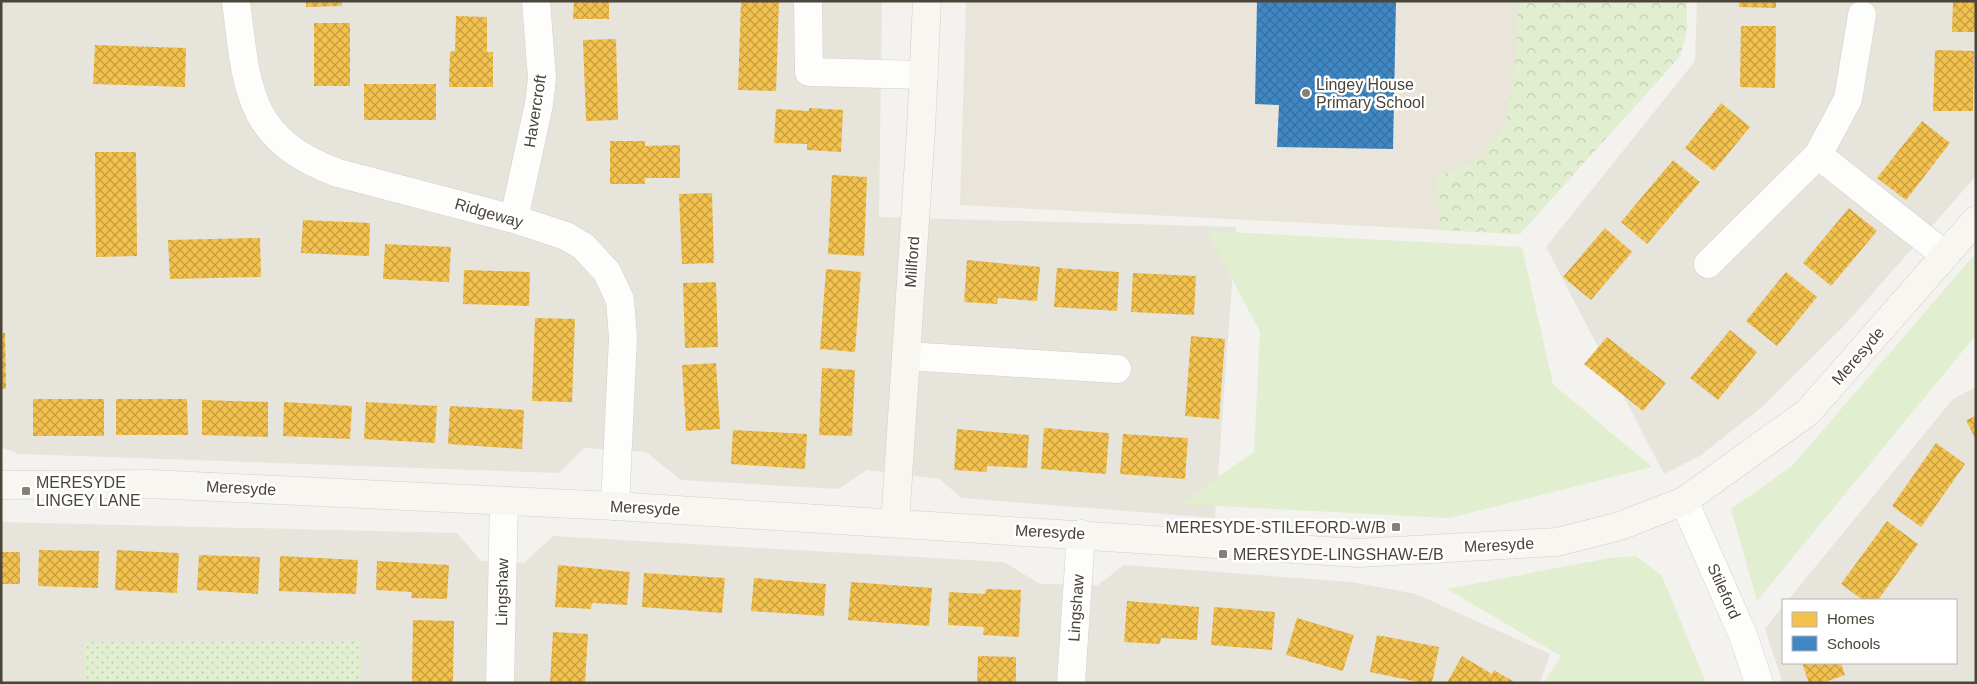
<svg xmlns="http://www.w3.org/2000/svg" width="1977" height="684" font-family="Arial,sans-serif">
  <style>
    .residential { fill: #e7e4dc }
    .education { fill: #eae5da }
    .grass { fill: #e1eecf }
    .park { fill: url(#park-crowns) }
    .garden { fill: url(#garden-dots) }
    .homes { fill: url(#homes-cross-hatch) }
    .schools { fill: url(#schools-cross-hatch) }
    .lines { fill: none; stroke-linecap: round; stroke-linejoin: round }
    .street-casing { stroke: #d2d0cb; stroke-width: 29 }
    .secondary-casing { stroke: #d3cfc5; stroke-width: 29 }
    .street { stroke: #fdfdfc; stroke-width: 28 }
    .secondary { stroke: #f7f6f1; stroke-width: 28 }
    .poi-dot { fill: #868178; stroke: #fff; stroke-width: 2 }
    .labels { text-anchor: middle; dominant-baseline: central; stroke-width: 5; stroke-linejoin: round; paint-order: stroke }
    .poi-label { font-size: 16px; fill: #4b4439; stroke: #fff; text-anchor: start }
    .street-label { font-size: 16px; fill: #4b4439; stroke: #fff }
  </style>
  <defs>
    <pattern id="park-crowns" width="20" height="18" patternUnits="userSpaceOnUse" patternTransform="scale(1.25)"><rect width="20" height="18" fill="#e1eecf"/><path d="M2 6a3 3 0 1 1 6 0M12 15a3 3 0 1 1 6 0" fill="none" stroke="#c3cdb2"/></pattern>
    <pattern id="garden-dots" width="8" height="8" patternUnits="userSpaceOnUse" patternTransform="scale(1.25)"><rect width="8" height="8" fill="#e1eecf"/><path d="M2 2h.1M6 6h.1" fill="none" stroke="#c3cdb2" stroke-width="1.8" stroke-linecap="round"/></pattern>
    <pattern id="homes-cross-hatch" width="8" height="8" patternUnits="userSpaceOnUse" patternTransform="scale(1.25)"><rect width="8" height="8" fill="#f2c14e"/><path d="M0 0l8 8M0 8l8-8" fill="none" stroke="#c69e42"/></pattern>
    <pattern id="schools-cross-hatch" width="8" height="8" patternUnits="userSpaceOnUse" patternTransform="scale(1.25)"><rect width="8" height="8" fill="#3f88c5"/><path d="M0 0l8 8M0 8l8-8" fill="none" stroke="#3771a1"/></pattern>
  </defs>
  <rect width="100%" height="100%" fill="#f4f2ee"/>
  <path class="residential" d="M 1,1 L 882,1 L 879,217 L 1236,227 L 1215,518 L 961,498 L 940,479 L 867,470 L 838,489 L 681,480 L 646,452 L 584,448 L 559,473 L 19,454 L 1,447 Z
    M 1697,1 L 1976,1 L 1976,176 L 1842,328 L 1762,407 L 1701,455 L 1664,474 L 1546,247 L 1695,61 Z
    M 1976,387 L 1976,683 L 1783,683 L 1765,629 L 1783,606 L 1783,663 L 1956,663 L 1956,600 L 1788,600 L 1953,399 Z
    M 1,522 L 457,533 L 481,561 L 524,563 L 553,536 L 1004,562 L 1040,584 L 1098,585 L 1124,565 L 1352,582 L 1416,594 L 1550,654 L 1540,683 L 1,683 Z"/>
  <path class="education" d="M 966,1 L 1687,1 L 1687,28 L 1680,56 L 1520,234 L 960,205 Z"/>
  <path class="grass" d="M 1207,231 L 1522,247 L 1553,384 L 1652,467 L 1449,518 L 1180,504 L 1254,452 L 1260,332 Z
    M 1976,253 L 1976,335 L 1757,601 L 1731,509 L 1792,466 Z
    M 1636,556 L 1662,576 L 1706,683 L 1544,683 L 1561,656 L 1447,589 L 1609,558 Z"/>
  <path class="park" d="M 1518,1 L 1687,1 L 1687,28 L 1680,56 L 1520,234 L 1440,230 L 1436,178 L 1483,157 L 1506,122 L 1517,52 Z"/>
  <path class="garden" d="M 361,641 L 361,683 L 84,683 L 84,642 Z"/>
  <path class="homes" d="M 306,1 L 342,1 L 342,6 L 306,7 Z
    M 574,1 L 609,1 L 609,19 L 573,19 Z
    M 741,1 L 779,1 L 776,91 L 738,90 Z
    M 1739,1 L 1776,1 L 1776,8 L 1739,7 Z
    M 1953,1 L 1976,1 L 1976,32 L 1952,32 Z
    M 456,16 L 487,17 L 487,52 L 493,52 L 493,87 L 449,87 L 450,52 L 455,51 Z
    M 314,23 L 350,23 L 350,86 L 314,86 Z
    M 1741,26 L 1776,26 L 1775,88 L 1740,87 Z
    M 616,39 L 618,120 L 586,121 L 583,40 Z
    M 95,45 L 186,48 L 185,87 L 93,84 Z
    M 1935,50 L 1974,51 L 1973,111 L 1933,111 Z
    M 364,84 L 436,84 L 436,120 L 364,120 Z
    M 1721,103 L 1750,127 L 1714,171 L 1685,148 Z
    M 809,108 L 843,110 L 841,152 L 807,150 L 807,144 L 774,143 L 776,109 L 809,111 Z
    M 1922,121 L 1950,143 L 1906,200 L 1877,178 Z
    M 610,141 L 645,141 L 645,146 L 680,145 L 680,178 L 645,178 L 645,184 L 610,184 Z
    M 95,152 L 136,152 L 137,256 L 96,257 Z
    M 1673,160 L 1700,182 L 1647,244 L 1621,222 Z
    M 832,175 L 867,177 L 864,256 L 828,254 Z
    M 712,193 L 714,263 L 682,264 L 679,194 Z
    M 1849,208 L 1877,231 L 1831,286 L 1803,263 Z
    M 303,220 L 370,223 L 369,256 L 301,253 Z
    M 1605,228 L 1632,252 L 1591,300 L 1563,277 Z
    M 260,238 L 261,277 L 170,279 L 168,240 Z
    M 385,244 L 451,247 L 449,282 L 383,279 Z
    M 967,260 L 1040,267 L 1037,301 L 998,298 L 997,304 L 964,302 Z
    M 1057,268 L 1119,272 L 1117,311 L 1054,307 Z
    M 826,269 L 861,272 L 855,352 L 820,349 Z
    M 464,270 L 530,272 L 529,306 L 463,304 Z
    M 1786,272 L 1817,297 L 1777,346 L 1746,321 Z
    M 1133,273 L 1196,276 L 1194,315 L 1131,312 Z
    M 716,282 L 718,347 L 685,348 L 683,283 Z
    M 535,318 L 575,319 L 572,402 L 532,401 Z
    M 1730,330 L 1757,352 L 1718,400 L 1690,378 Z
    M 1,333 L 5,333 L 6,389 L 1,389 Z
    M 1191,336 L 1225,339 L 1219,419 L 1185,416 Z
    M 1607,337 L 1666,383 L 1643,411 L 1584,364 Z
    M 716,363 L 720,429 L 686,431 L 682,365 Z
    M 822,368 L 855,370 L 852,436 L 819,435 Z
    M 33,399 L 104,399 L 104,436 L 33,436 Z
    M 116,399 L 187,399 L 188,435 L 116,435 Z
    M 202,400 L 268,402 L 268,437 L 202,435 Z
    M 284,402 L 352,406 L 350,439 L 283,436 Z
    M 366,402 L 437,406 L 435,443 L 364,439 Z
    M 450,406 L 524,410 L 522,449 L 448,444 Z
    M 1976,416 L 1976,440 L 1966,420 Z
    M 1044,428 L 1109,433 L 1106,474 L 1041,469 Z
    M 957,429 L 1029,435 L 1027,468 L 987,466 L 987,472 L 954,470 Z
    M 733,430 L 807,434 L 805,469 L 731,464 Z
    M 1123,434 L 1188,438 L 1185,479 L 1120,474 Z
    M 1936,443 L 1965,464 L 1921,527 L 1892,506 Z
    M 1887,521 L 1918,544 L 1878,600 L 1863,600 L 1841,584 Z
    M 39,550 L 99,551 L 98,588 L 38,586 Z
    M 117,550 L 179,553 L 177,593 L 115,590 Z
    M 1,552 L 20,552 L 20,584 L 1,584 Z
    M 199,555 L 260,557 L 258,594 L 197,590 Z
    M 280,556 L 358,560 L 356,594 L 279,591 Z
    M 377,561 L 449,565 L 447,599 L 411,598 L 412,592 L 376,590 Z
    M 558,565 L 630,572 L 627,605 L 592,603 L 591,609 L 555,607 Z
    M 644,573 L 725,578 L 722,613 L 642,607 Z
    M 754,578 L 826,584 L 824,616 L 751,611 Z
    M 851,582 L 932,588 L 929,626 L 848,620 Z
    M 986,589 L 1021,590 L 1019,637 L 983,635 L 984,627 L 948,625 L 949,592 L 985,594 Z
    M 1127,601 L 1199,607 L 1197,640 L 1161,638 L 1160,644 L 1124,642 Z
    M 1214,607 L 1275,612 L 1272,650 L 1211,645 Z
    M 1297,618 L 1354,635 L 1343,671 L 1286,655 Z
    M 413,620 L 454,621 L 453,683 L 412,683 Z
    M 553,632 L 588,634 L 585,683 L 550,683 Z
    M 1377,635 L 1439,647 L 1432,683 L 1423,683 L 1370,672 Z
    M 978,656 L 1016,657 L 1016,683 L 977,683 Z
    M 1462,656 L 1492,674 L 1494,670 L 1516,683 L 1447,683 Z
    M 1802,663 L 1841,663 L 1845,675 L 1822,683 L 1809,683 Z"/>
  <path class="schools" d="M 1257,1 L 1396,1 L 1393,149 L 1277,147 L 1279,105 L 1255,104 Z"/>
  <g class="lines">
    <g class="street-casing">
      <path id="street" d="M 236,1 C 247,88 246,139 338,173 L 514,219 L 566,236 L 583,246 L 607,272 L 620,300 L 623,338 L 615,506
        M 808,1 L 809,72 L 924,75
        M 1818,155 L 1945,255
        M 514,219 L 539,104 L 542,78 L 536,1
        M 1708,264 L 1818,155 L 1848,99 L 1862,15
        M 906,356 L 1117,369
        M 1684,501 L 1743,635 L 1759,683
        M 500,683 L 504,501
        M 1071,683 L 1081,534"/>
    </g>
    <g class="secondary-casing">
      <path id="secondary" d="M 1,485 L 151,484 L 615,506 L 1358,553 L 1557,542 L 1620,526 L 1684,501 L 1808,412 L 1976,220
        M 895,523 L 921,130 L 927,1"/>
    </g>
    <use href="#street" class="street"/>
    <use href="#secondary" class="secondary"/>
  </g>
  <g class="poi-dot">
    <circle cx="1306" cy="93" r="5"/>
    <rect x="21" y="486" width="10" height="10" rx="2.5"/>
    <rect x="1391" y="522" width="10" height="10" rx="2.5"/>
    <rect x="1218" y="549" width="10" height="10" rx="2.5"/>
  </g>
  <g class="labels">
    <g class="poi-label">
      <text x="1316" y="84">Lingey House<tspan x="1316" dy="18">Primary School</tspan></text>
      <text x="36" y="482">MERESYDE<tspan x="36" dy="18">LINGEY LANE</tspan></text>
      <text x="1386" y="527" text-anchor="end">MERESYDE-STILEFORD-W/B</text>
      <text x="1233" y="554">MERESYDE-LINGSHAW-E/B</text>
    </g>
    <g class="street-label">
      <text transform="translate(535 111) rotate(-81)">Havercroft</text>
      <text transform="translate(489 213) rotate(16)">Ridgeway</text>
      <text transform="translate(912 262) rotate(-86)">Millford</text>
      <text transform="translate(1858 356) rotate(-49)">Meresyde</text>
      <text transform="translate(241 488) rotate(3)">Meresyde</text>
      <text transform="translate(645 508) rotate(3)">Meresyde</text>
      <text transform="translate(1050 532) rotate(3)">Meresyde</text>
      <text transform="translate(1499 545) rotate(-3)">Meresyde</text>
      <text transform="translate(1724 591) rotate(66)">Stileford</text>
      <text transform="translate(502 592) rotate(-89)">Lingshaw</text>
      <text transform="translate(1076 608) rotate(-86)">Lingshaw</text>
    </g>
  </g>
  <rect width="1977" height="684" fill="none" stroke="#4b4439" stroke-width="5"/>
  <rect x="1782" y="599" width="175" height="65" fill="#ffffff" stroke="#b7b4b0"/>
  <rect x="1792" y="612" width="25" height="15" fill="#f2c14e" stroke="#b7b4b0"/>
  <text x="1827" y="624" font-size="15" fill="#4b4439">Homes</text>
  <rect x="1792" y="636" width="25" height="15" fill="#3f88c5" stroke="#b7b4b0"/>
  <text x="1827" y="649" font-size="15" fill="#4b4439">Schools</text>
</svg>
